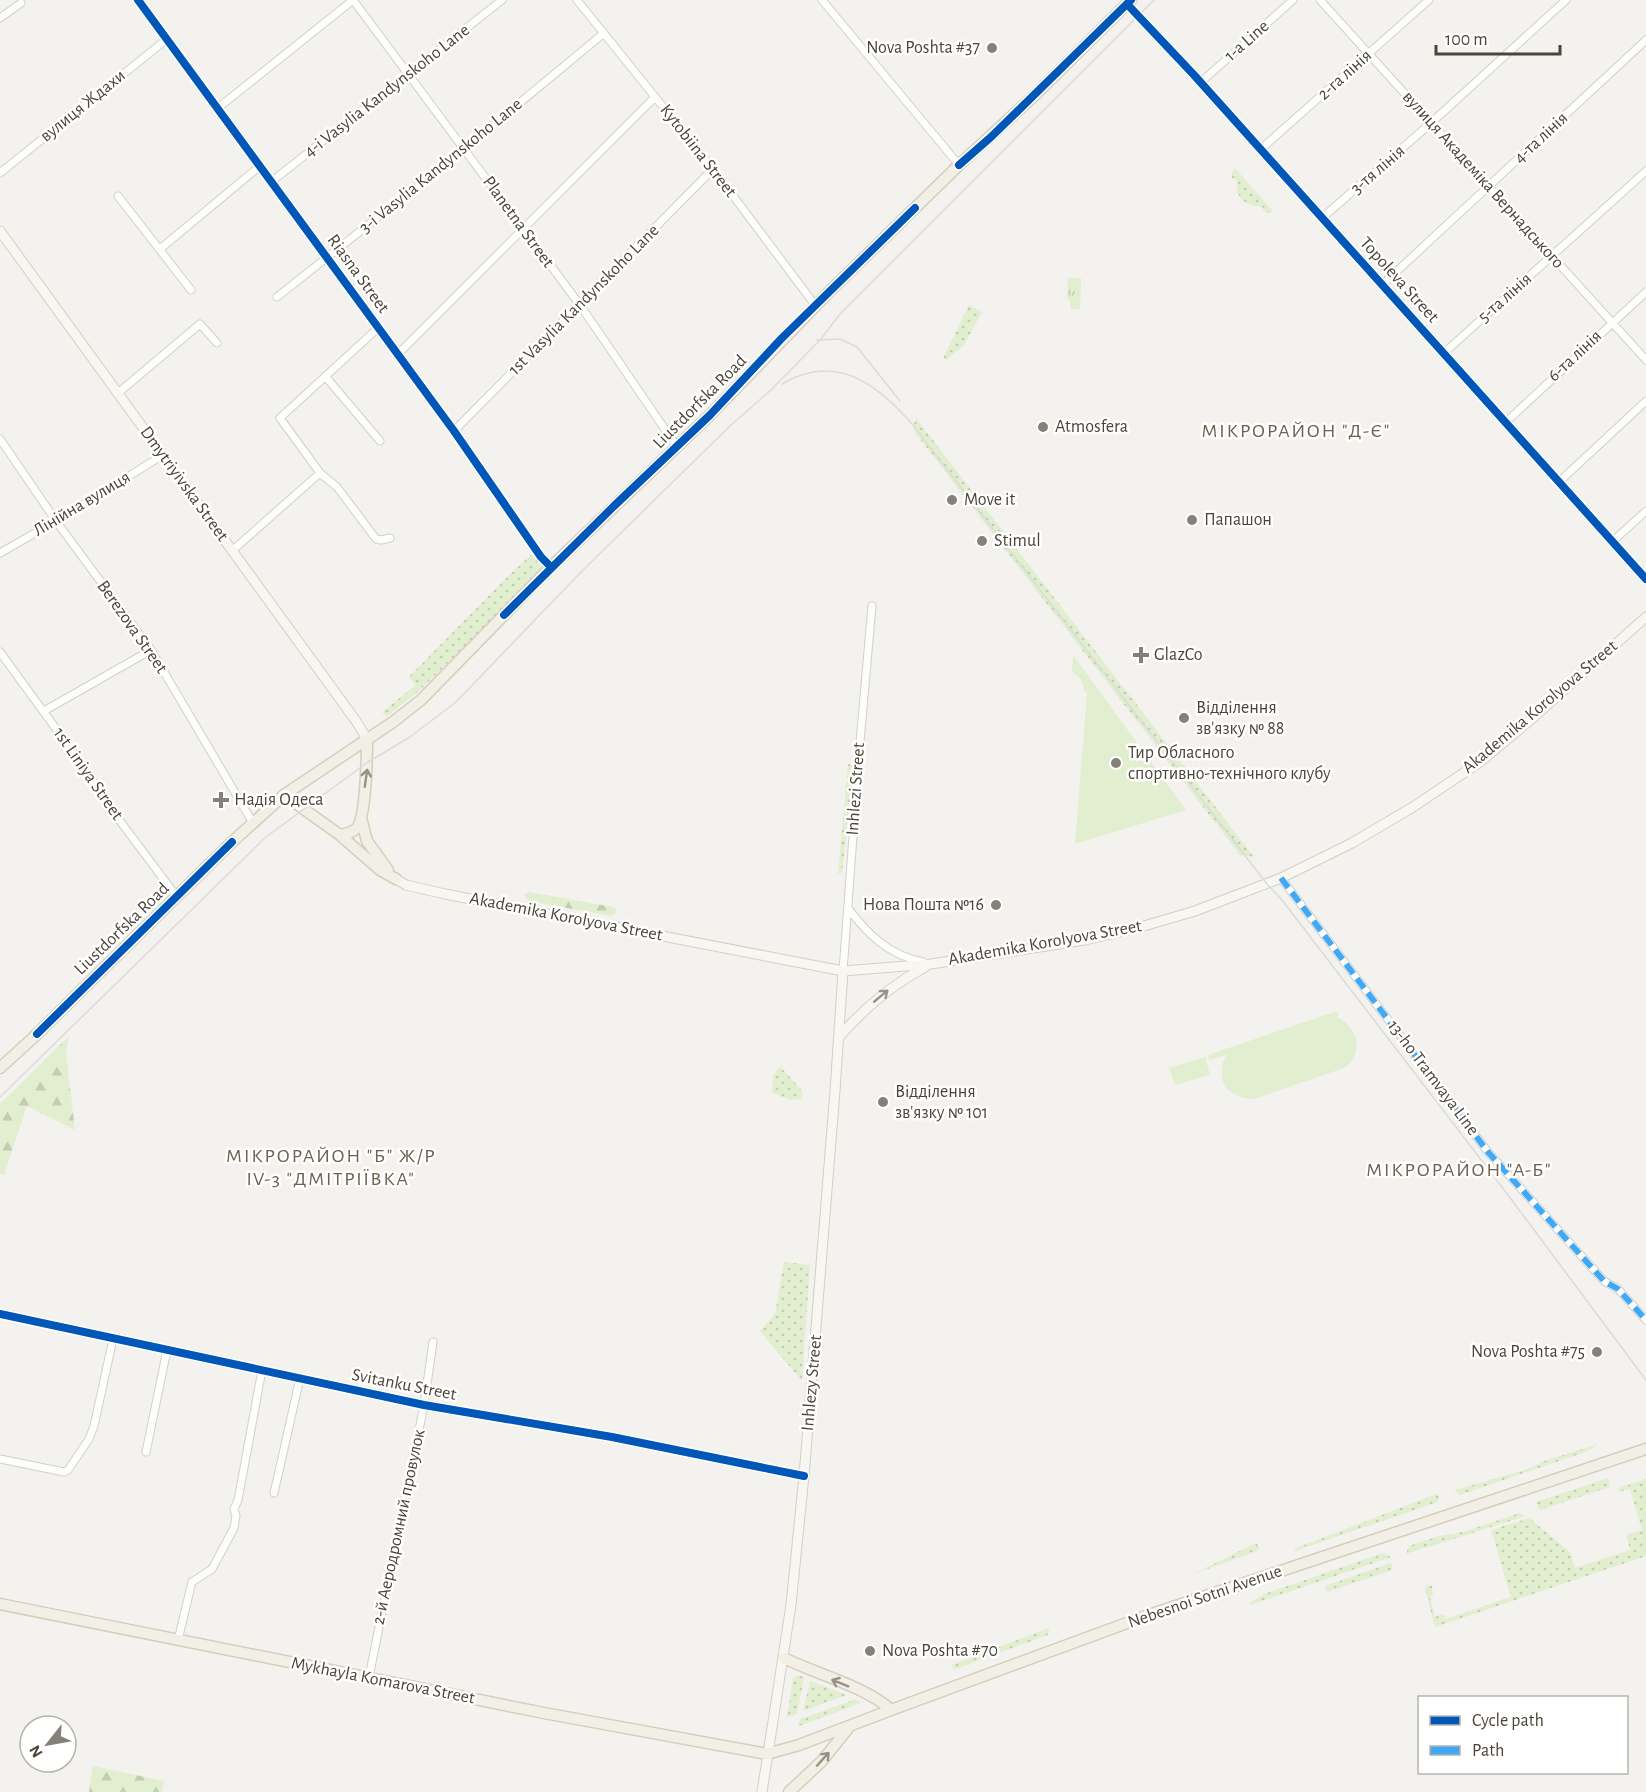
<svg xmlns="http://www.w3.org/2000/svg" width="1646" height="1792" font-family="'Alegreya Sans',sans-serif">
  <style>
    .grass { fill: url(#grass-dots) }
    .forest { fill: url(#forest-firs) }
    .park { fill: url(#park-tufts) }
    .garden { fill: #e1eecf }
    .lines { fill: none; stroke-linecap: round; stroke-linejoin: round }
    .street-casing { stroke: #d2d0cb; stroke-width: 9 }
    .secondary-casing { stroke: #d3cfc5; stroke-width: 11 }
    .primary-casing { stroke: #d6cebb; stroke-width: 13 }
    .street { stroke: #fdfdfc; stroke-width: 7 }
    .secondary { stroke: #f7f6f1; stroke-width: 9 }
    .primary { stroke: #f2efe6; stroke-width: 10 }
    .tram { stroke: #dbdbda; stroke-width: 1.5 }
    .quiet { stroke: #3fa9f5; stroke-width: 6; stroke-dasharray: 12 6; stroke-linecap: butt }
    .cycleway-casing { stroke: #fff; stroke-width: 11 }
    .cycleway { stroke: #0057b8; stroke-width: 8 }
    .oneway { stroke: #969187 }
    .oneway2 { stroke: #98948c }
    .poi-dot { fill: #868178; stroke: #fff; stroke-width: 2 }
    .labels { text-anchor: middle; dominant-baseline: central; stroke-width: 5; stroke-linejoin: round; paint-order: stroke }
    .street-label { font-size: 18px; fill: #4b4439; stroke: #fff }
    .poi-label { font-size: 18px; fill: #4b4439; stroke: #fff; text-anchor: start }
    .neighbourhood-label { font-size: 20px; letter-spacing: 1.5px; fill: #6e6250; stroke: #fff }
  </style>
  <defs>
    <pattern id="grass-dots" width="8" height="8" patternUnits="userSpaceOnUse" patternTransform="scale(1.5)"><rect width="8" height="8" fill="#e1eecf"/><path d="M2 2h.1M6 6h.1" fill="none" stroke="#c3cdb2" stroke-width="1.8" stroke-linecap="round"/></pattern>
    <pattern id="forest-firs" width="22" height="20" patternUnits="userSpaceOnUse" patternTransform="scale(1.5)"><rect width="22" height="20" fill="#e1eecf"/><path d="M5 1l3.5 6h-7zM16 11l3.5 6h-7z" fill="#c3cdb2"/></pattern>
    <pattern id="park-tufts" width="24" height="20" patternUnits="userSpaceOnUse" patternTransform="scale(1.5)"><rect width="24" height="20" fill="#e1eecf"/><path d="M3 7l-1-3M5 7V3M7 7l1-3M15 17l-1-3M17 17v-4M19 17l1-3" fill="none" stroke="#c3cdb2"/></pattern>
  </defs>
  <rect width="100%" height="100%" fill="#f4f2ee"/>
  <path class="grass" d="M 1235,168 L 1272,210 L 1272,212 L 1266,213 L 1263,210 L 1263,207 C 1246,206 1235,199 1237,181 L 1232,178 L 1232,172 Z
    M 969,305 L 982,312 L 964,345 L 947,360 L 943,358 Z
    M 916,418 L 1254,857 L 1240,855 L 916,434 L 913,427 Z
    M 531,555 L 545,568 L 419,691 L 386,717 L 382,712 L 416,685 L 409,677 L 510,574 Z
    M 848,764 L 854,765 L 842,873 L 838,873 Z
    M 780,1066 L 803,1092 L 802,1099 L 791,1100 L 772,1093 L 773,1076 Z
    M 784,1262 L 810,1265 L 802,1381 L 760,1331 L 775,1314 Z
    M 1598,1444 L 1588,1451 L 1460,1495 L 1455,1490 L 1518,1472 L 1533,1467 L 1541,1462 Z
    M 1608,1478 L 1610,1487 L 1540,1510 L 1536,1502 Z
    M 1646,1479 L 1646,1556 L 1435,1627 L 1425,1589 L 1426,1585 L 1432,1586 L 1433,1595 L 1430,1596 L 1435,1617 L 1444,1614 L 1446,1619 L 1511,1597 L 1491,1530 L 1529,1518 L 1570,1552 L 1575,1568 L 1630,1550 L 1626,1535 L 1642,1530 L 1630,1489 L 1618,1492 L 1619,1488 Z
    M 1436,1494 L 1439,1496 L 1438,1502 L 1295,1551 L 1294,1549 Z
    M 1520,1513 L 1526,1516 L 1406,1554 L 1409,1546 L 1439,1536 L 1463,1532 Z
    M 1256,1543 L 1259,1547 L 1257,1551 L 1191,1575 Z
    M 1383,1553 L 1391,1557 L 1250,1605 L 1250,1603 L 1264,1594 Z
    M 1391,1563 L 1393,1570 L 1327,1592 L 1325,1586 Z
    M 1049,1628 L 1048,1635 L 956,1669 L 952,1667 L 951,1665 Z
    M 798,1675 L 804,1677 L 797,1714 L 787,1718 L 793,1678 Z
    M 810,1681 L 847,1695 L 803,1711 Z
    M 856,1699 L 861,1703 L 799,1726 L 798,1723 L 801,1719 Z"/>
  <path class="forest" d="M 528,892 L 614,907 L 617,910 L 616,913 L 612,916 L 528,901 L 524,895 Z
    M 69,1036 L 66,1052 L 75,1130 L 27,1106 L 4,1175 L 0,1174 L 0,1104 Z
    M 93,1766 L 164,1781 L 162,1792 L 89,1792 Z"/>
  <path class="park" d="M 1068,278 L 1081,278 L 1080,309 L 1070,309 L 1070,300 L 1067,299 Z"/>
  <path class="garden" d="M 1073,655 L 1186,810 L 1075,844 L 1087,693 L 1084,690 L 1081,679 L 1072,672 Z
    M 1337,1011 L 1339,1016 L 1336,1017 L 1346,1022 L 1356,1037 L 1357,1045 L 1355,1055 L 1351,1062 L 1344,1068 L 1254,1099 C 1227,1098 1214,1080 1226,1055 L 1209,1060 L 1208,1055 Z
    M 1205,1057 L 1210,1075 L 1175,1085 L 1169,1068 Z"/>
  <g class="lines">
    <g class="street-casing">
      <path id="street" d="M 138,0 L 454,431 L 541,557 L 551,567
        M 353,0 L 580,305 L 677,447
        M 577,0 L 713,169 L 815,305
        M 822,0 L 959,165
        M 1320,0 L 1646,360
        M 1127,4 L 1194,75 L 1646,579
        M 0,18 L 21,3
        M 1201,82 L 1293,0
        M 218,108 L 353,0
        M 1261,149 L 1429,0
        M 0,173 L 167,39
        M 271,182 L 502,0
        M 118,196 L 191,290
        M 1322,218 L 1431,123 L 1566,0
        M 160,249 L 260,166
        M 1382,285 L 1646,40
        M 277,297 L 464,149 L 604,33
        M 1444,353 L 1646,171
        M 398,354 L 655,97
        M 325,376 L 380,441
        M 118,393 L 200,324 L 217,343
        M 1506,422 L 1646,292
        M 454,431 L 713,169
        M 0,439 L 56,521 L 151,650 L 253,823
        M 320,473 L 337,487 L 376,539 L 381,540 L 390,538
        M 1560,481 L 1646,401
        M 1613,541 L 1646,511
        M 233,550 L 320,473 L 280,418 L 378,328
        M 0,553 L 56,521 L 163,455
        M 0,652 L 78,759 L 117,817 L 177,897
        M 44,711 L 151,650
        M 1281,878 L 1488,1152 L 1604,1281 L 1618,1289 L 1646,1320
        M 848,908 C 868,935 889,955 923,962
        M 843,971 L 860,742 L 872,606
        M 0,1314 L 424,1405 L 612,1437 L 804,1476
        M 146,1452 L 167,1350
        M 0,1459 L 64,1472 L 68,1470 L 89,1439 L 94,1426 L 113,1339
        M 274,1493 L 300,1378
        M 178,1640 L 192,1582 L 212,1569 L 234,1528 L 236,1516 L 234,1509 L 238,1500 L 262,1370
        M 369,1677 L 424,1405 L 433,1342"/>
    </g>
    <g class="secondary-casing">
      <path id="secondary" d="M 0,231 L 356,721 L 367,739
        M 396,879 L 406,885 L 445,894 L 843,971 L 931,964 L 1085,940 L 1137,928 L 1195,911 L 1281,878 L 1352,843 L 1413,807 L 1480,762 L 1535,716 L 1646,617
        M 839,1037 C 864,1008 892,985 925,967
        M 762,1792 L 791,1605 L 804,1476 L 835,1091 L 843,971"/>
    </g>
    <g class="primary-casing">
      <path id="primary" d="M 284,795 L 340,835 L 380,870 L 396,879
        M 361,818 L 367,841 L 388,870
        M 340,835 C 346,834 352,833 357,828 C 366,817 367,755 367,739
        M 0,1068 L 34,1037 L 232,842 L 284,795 L 393,722 L 421,700 L 551,567 L 710,415 L 830,291 L 959,165 L 1036,94 L 1131,0
        M 0,1604 L 544,1713 L 767,1754 L 799,1745 L 891,1710 L 1146,1616 L 1646,1449
        M 784,1658 C 816,1674 867,1687 891,1710
        M 789,1792 L 822,1761 L 850,1726"/>
    </g>
    <use href="#street" class="street"/>
    <use href="#secondary" class="secondary"/>
    <use href="#primary" class="primary"/>
    <path class="tram" d="M 817,340 L 840,339 L 857,347 L 900,401
      M 782,384 C 836,352 877,384 912,424 L 1267,884 L 1282,900 L 1505,1191 L 1646,1380
      M 0,1097 L 266,837 L 368,762 L 410,737 L 456,702 L 583,570 L 731,425 L 771,390 L 821,339 L 840,314 L 1154,0"/>
    <path class="quiet" d="M 1281,878 L 1488,1152 L 1604,1281 L 1618,1289 L 1646,1320"/>
    <g class="cycleway-casing">
      <path id="cycleway" d="M 138,0 L 454,431 L 541,557 L 551,567
        M 1127,4 L 1194,75 L 1646,579
        M 959,165 L 991,137 L 1131,0
        M 504,615 L 614,506 L 710,415 L 782,338 L 915,208
        M 37,1034 L 232,842
        M 0,1314 L 424,1405 L 612,1437 L 804,1476"/>
    </g>
    <use href="#cycleway" class="cycleway"/>
  </g>
  <defs><path id="oneway-shaft" d="M-6 0H5M1.5-3L5.5 0L1.5 3" fill="none" stroke-width="1.6" stroke-linecap="round" stroke-linejoin="round" transform="scale(1.5)"/></defs>
  <g class="oneway">
    <use href="#oneway-shaft" transform="translate(366 778) rotate(-82)"/>
    <use href="#oneway-shaft" transform="translate(840 1683) rotate(-158)"/>
    <use href="#oneway-shaft" transform="translate(823 1759) rotate(-48)"/>
  </g>
  <use class="oneway2" href="#oneway-shaft" transform="translate(881 996) rotate(-40)"/>
  <g class="poi-dot">
    <circle cx="992" cy="48" r="6"/>
    <circle cx="1043" cy="427" r="6"/>
    <circle cx="952" cy="500" r="6"/>
    <circle cx="1192" cy="520" r="6"/>
    <circle cx="982" cy="541" r="6"/>
    <path d="M1138 646h6v6h6v6h-6v6h-6v-6h-6v-6h6z"/>
    <circle cx="1184" cy="718" r="6"/>
    <circle cx="1116" cy="763" r="6"/>
    <path d="M218 791h6v6h6v6h-6v6h-6v-6h-6v-6h6z"/>
    <circle cx="996" cy="905" r="6"/>
    <circle cx="883" cy="1102" r="6"/>
    <circle cx="1597" cy="1352" r="6"/>
    <circle cx="870" cy="1651" r="6"/>
  </g>
  <g class="labels">
    <g class="street-label">
      <text transform="translate(1247 41) rotate(-41)">1-a Line</text>
      <text transform="translate(1345 75) rotate(-42)">2-га лінія</text>
      <text transform="translate(387 91) rotate(-38)">4-i Vasylia Kandynskoho Lane</text>
      <text transform="translate(83 106) rotate(-39)">вулиця Ждахи</text>
      <text transform="translate(1541 138) rotate(-43)">4-та лінія</text>
      <text transform="translate(698 151) rotate(52)">Kytobiina Street</text>
      <text transform="translate(441 166) rotate(-39)">3-i Vasylia Kandynskoho Lane</text>
      <text transform="translate(1378 170) rotate(-41)">3-тя лінія</text>
      <text transform="translate(1483 180) rotate(48)">вулиця Академіка Вернадського</text>
      <text transform="translate(518 222) rotate(54)">Planetna Street</text>
      <text transform="translate(358 274) rotate(54)">Riasna Street</text>
      <text transform="translate(1399 280) rotate(48)">Topoleva Street</text>
      <text transform="translate(1505 298) rotate(-42)">5-та лінія</text>
      <text transform="translate(584 300) rotate(-45)">1st Vasylia Kandynskoho Lane</text>
      <text transform="translate(1575 356) rotate(-43)">6-та лінія</text>
      <text transform="translate(700 402) rotate(-45)">Liustdorfska Road</text>
      <text transform="translate(184 484) rotate(54)">Dmytriyivska Street</text>
      <text transform="translate(82 504) rotate(-31)">Лінійна вулиця</text>
      <text transform="translate(132 627) rotate(55)">Berezova Street</text>
      <text transform="translate(1540 707) rotate(-40)">Akademika Korolyova Street</text>
      <text transform="translate(88 774) rotate(55)">1st Liniya Street</text>
      <text transform="translate(856 789) rotate(-86)">Inhlezi Street</text>
      <text transform="translate(566 917) rotate(11)">Akademika Korolyova Street</text>
      <text transform="translate(122 929) rotate(-44)">Liustdorfska Road</text>
      <text transform="translate(1045 943) rotate(-10)">Akademika Korolyova Street</text>
      <text transform="translate(1433 1078) rotate(53)">13-ho Tramvaya Line</text>
      <text transform="translate(812 1383) rotate(-85)">Inhlezy Street</text>
      <text transform="translate(404 1385) rotate(11)">Svitanku Street</text>
      <text transform="translate(399 1527) rotate(-78)">2-й Аеродромний провулок</text>
      <text transform="translate(1205 1597) rotate(-19)">Nebesnoi Sotni Avenue</text>
      <text transform="translate(383 1681) rotate(11)">Mykhayla Komarova Street</text>
    </g>
    <g class="poi-label">
      <text x="980" y="48" text-anchor="end">Nova Poshta #37</text>
      <text x="1055" y="427">Atmosfera</text>
      <text x="964" y="500">Move it</text>
      <text x="1204" y="520">Папашон</text>
      <text x="994" y="541">Stimul</text>
      <text x="1154" y="655">GlazCo</text>
      <text x="1196" y="708">Відділення<tspan x="1196" dy="21">зв'язку № 88</tspan></text>
      <text x="1128" y="753">Тир Обласного<tspan x="1128" dy="21">спортивно-технічного клубу</tspan></text>
      <text x="234" y="800">Надія Одеса</text>
      <text x="984" y="905" text-anchor="end">Нова Пошта №16</text>
      <text x="895" y="1092">Відділення<tspan x="895" dy="21">зв'язку № 101</tspan></text>
      <text x="1585" y="1352" text-anchor="end">Nova Poshta #75</text>
      <text x="882" y="1651">Nova Poshta #70</text>
    </g>
    <g class="neighbourhood-label">
      <text x="1296" y="431">МІКРОРАЙОН "Д-Є"</text>
      <text x="331" y="1156">МІКРОРАЙОН "Б" Ж/Р<tspan x="331" dy="23">IV-3 "ДМІТРІЇВКА"</tspan></text>
      <text x="1459" y="1170">МІКРОРАЙОН "А-Б"</text>
    </g>
  </g>
  <rect x="1418" y="1696" width="210" height="78" fill="#ffffff" stroke="#b7b4b0" stroke-width="1.5"/>
  <rect x="1430" y="1716" width="30" height="9" fill="#0057b8" stroke="#b7b4b0" stroke-width="1.5"/>
  <text x="1472" y="1726" font-size="18" fill="#4b4439">Cycle path</text>
  <rect x="1430" y="1746" width="30" height="9" fill="#3fa9f5" stroke="#b7b4b0" stroke-width="1.5"/>
  <text x="1472" y="1756" font-size="18" fill="#4b4439">Path</text>
  <g transform="translate(48 1744) rotate(239)"><circle r="28" fill="#ffffff" stroke="#b7b4b0" stroke-width="1.5"/>
  <path d="M0-4.5L10 22L0 15L-10 22Z" fill="#868178"/>
  <text y="-9" font-size="16" font-weight="bold" text-anchor="middle" fill="#4b4439">N</text>
  </g>
  <path d="M1436 45v9h124v-9" fill="none" stroke="#4b4439" stroke-width="3"/>
  <text x="1445" y="45" font-size="18" fill="#4b4439" stroke="#ffffff" stroke-width="4.5" paint-order="stroke">100 m</text>
</svg>
